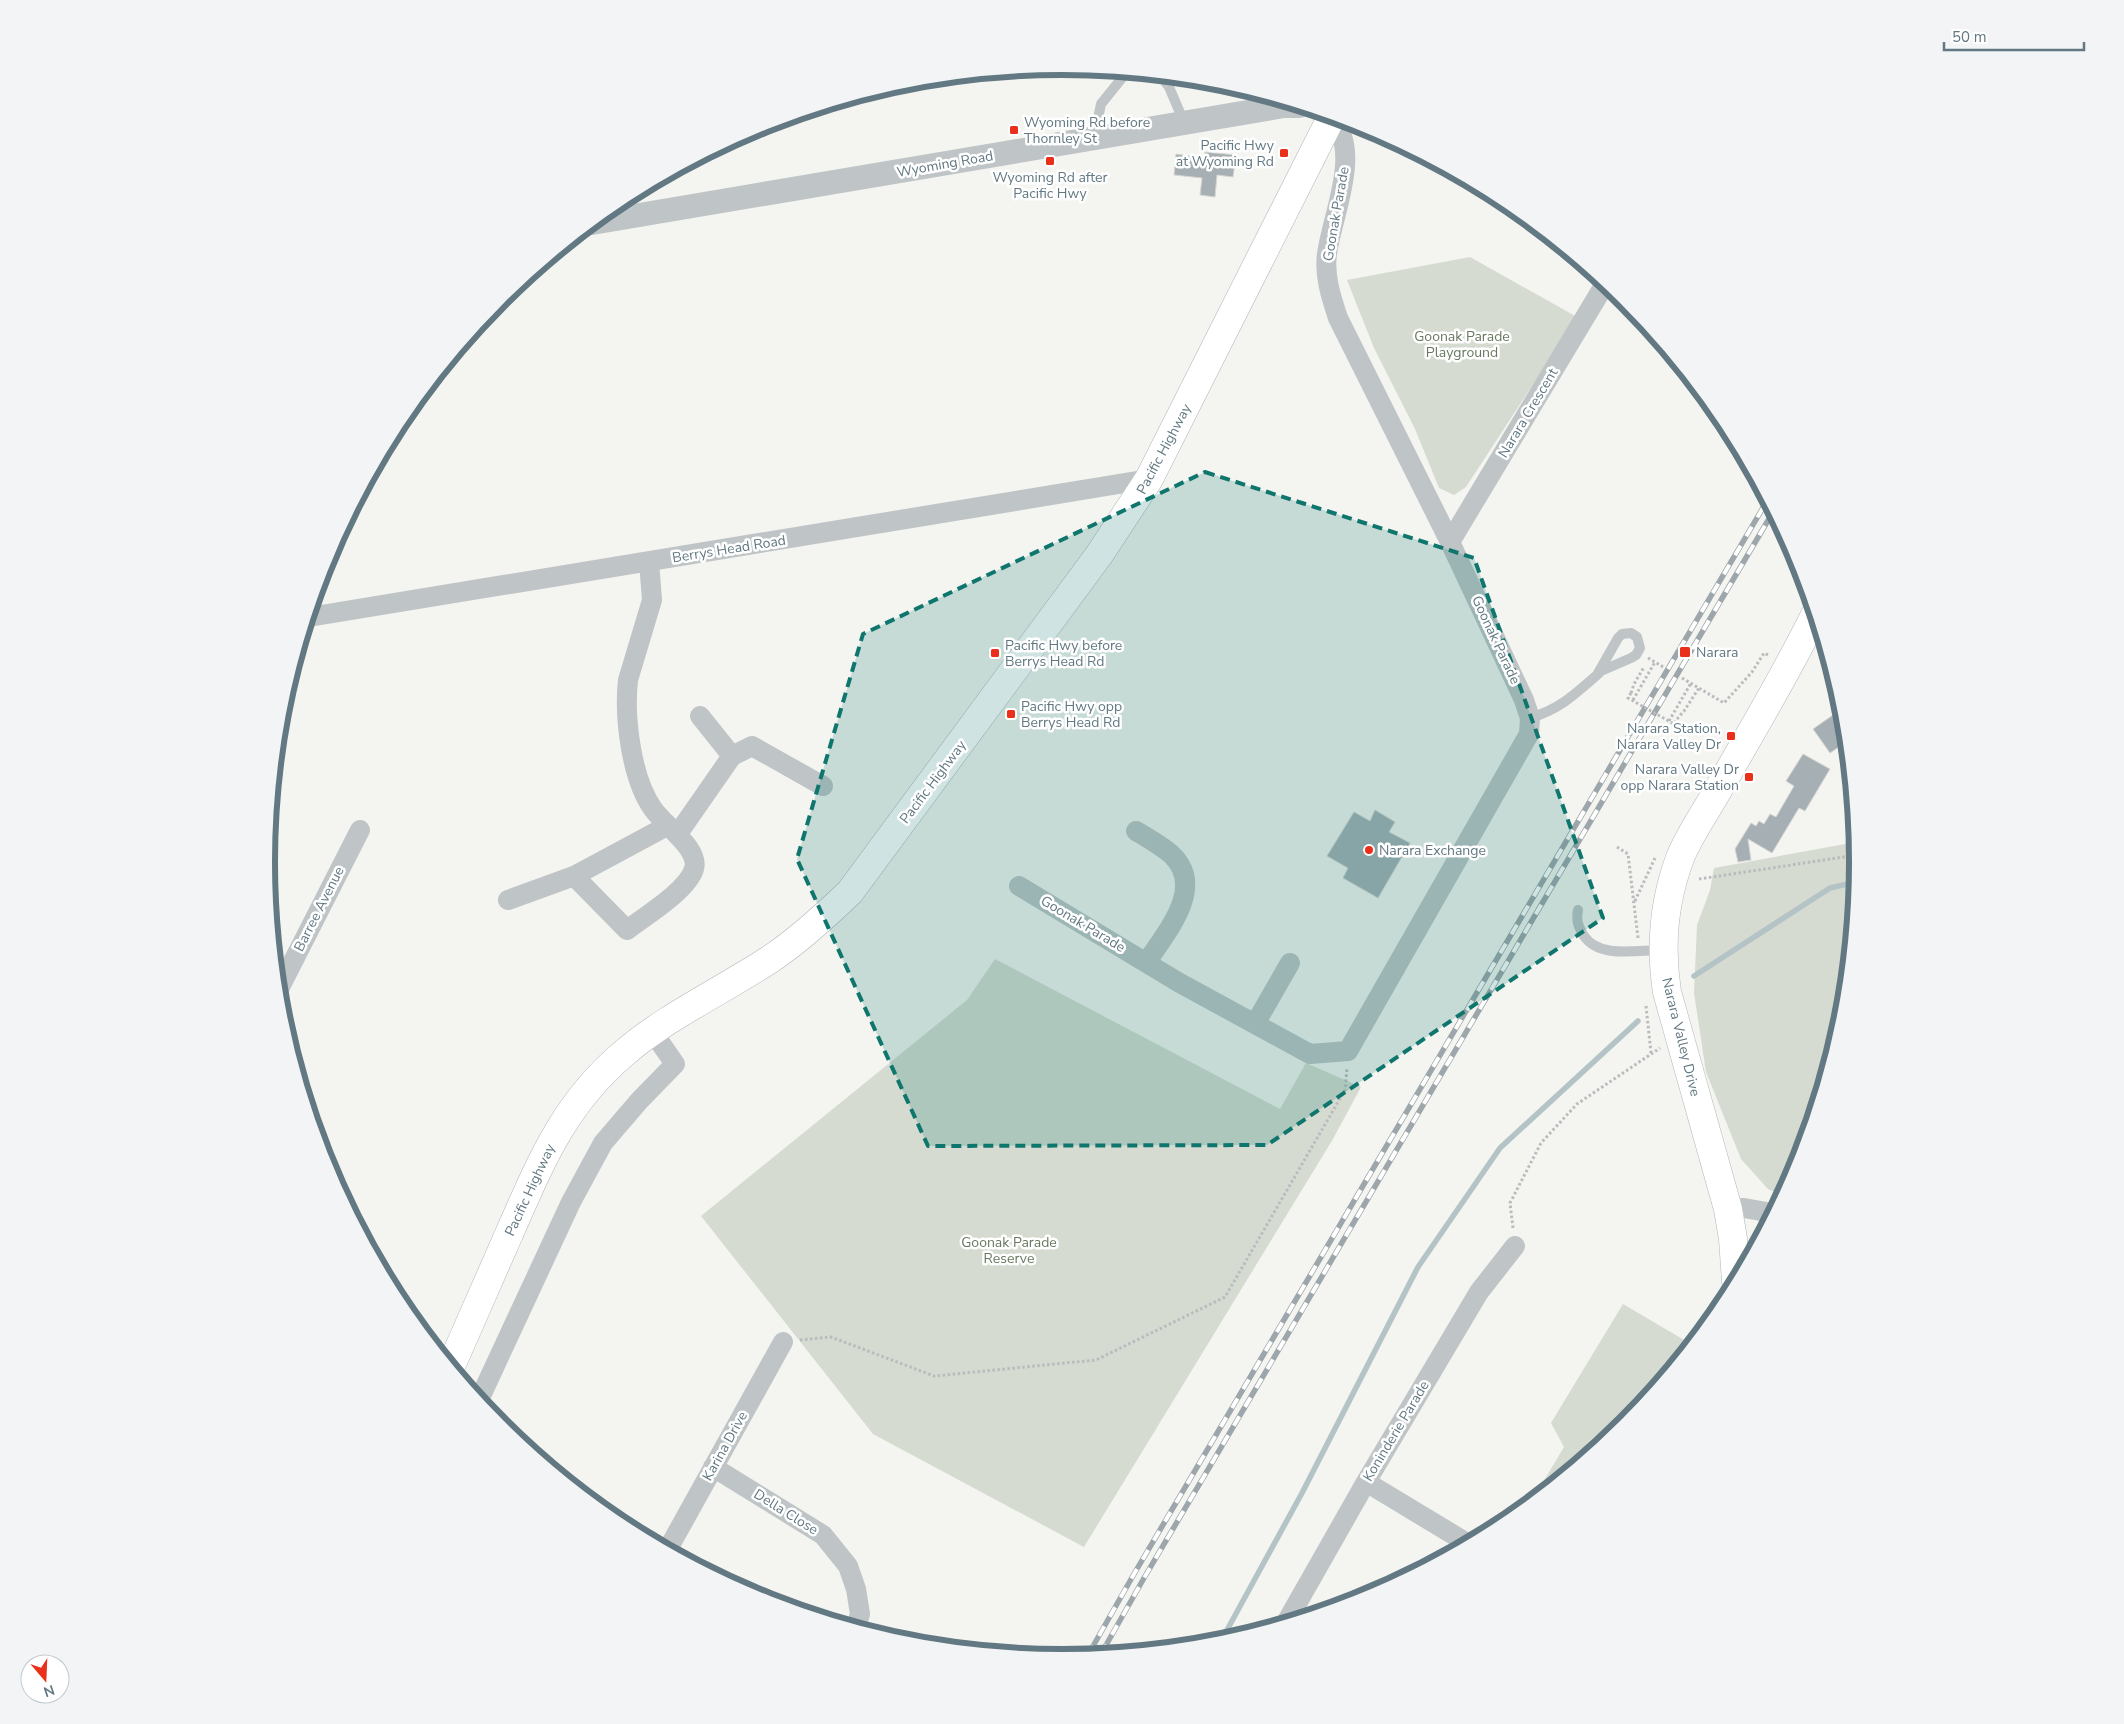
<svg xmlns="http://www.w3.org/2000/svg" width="2124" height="1724" font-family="'Nunito Sans',sans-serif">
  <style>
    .green { fill: #d6dbd1 }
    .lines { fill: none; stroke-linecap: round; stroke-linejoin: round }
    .stream { stroke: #b4c4c6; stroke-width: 5.5 }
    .building { fill: #a6b0b4; stroke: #d5d5d3 }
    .secondary-casing { stroke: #b1b8bb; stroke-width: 29 }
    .primary-casing { stroke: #b0b6b9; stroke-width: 29 }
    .path { stroke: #b9bcbe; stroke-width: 3; stroke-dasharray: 2.5 2.5; stroke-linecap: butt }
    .service { stroke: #bfc4c6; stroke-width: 10 }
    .minor { stroke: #bfc4c6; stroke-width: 20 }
    .tertiary { stroke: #bfc4c6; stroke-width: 24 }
    .secondary { stroke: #fff; stroke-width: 28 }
    .primary { stroke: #fff; stroke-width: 28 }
    .rail-casing { stroke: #9da6aa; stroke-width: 5.5 }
    .rail { stroke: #fff; stroke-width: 4; stroke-dasharray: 11; stroke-linecap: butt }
    .path-bridge { stroke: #b9bcbe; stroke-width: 3; stroke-dasharray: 2.5 2.5; stroke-linecap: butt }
    .marked { fill: #0f766e; fill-opacity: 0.2; stroke: #0f766e; stroke-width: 4; stroke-dasharray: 10 6; stroke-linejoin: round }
    .poi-dot { fill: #ea301a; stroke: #fff; stroke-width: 2 }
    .labels { text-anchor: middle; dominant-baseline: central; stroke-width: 5; stroke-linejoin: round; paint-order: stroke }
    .poi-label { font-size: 14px; fill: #627882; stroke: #fff; text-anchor: start }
    .street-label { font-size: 14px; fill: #627882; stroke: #fff }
    .park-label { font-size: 14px; fill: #697961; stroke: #fff }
    .rim { fill: none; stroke: #627882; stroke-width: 6 }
  </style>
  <rect width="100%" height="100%" fill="#f4f4f0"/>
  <path class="green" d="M 1470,257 L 1577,317 L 1466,487 L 1454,495 L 1439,488 L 1415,429 L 1374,348 L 1347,280 Z
    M 1856,842 L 1858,862 L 1842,1018 L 1797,1167 L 1782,1195 L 1768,1189 L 1741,1159 L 1706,1072 L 1694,993 L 1697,925 L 1710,890 L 1714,868 Z
    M 995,959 L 1280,1109 L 1306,1063 L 1361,1087 L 1333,1139 L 1084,1547 L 873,1434 L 701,1216 L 967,1000 Z
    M 1623,1304 L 1691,1344 L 1624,1425 L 1506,1522 L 1536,1494 L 1564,1447 L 1551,1423 Z"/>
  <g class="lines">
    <path class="stream" d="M 1694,976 L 1830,888 L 1856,882
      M 1221,1641 L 1302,1493 L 1418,1267 L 1500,1148 L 1638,1021"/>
  </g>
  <path class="building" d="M 1205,152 L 1236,155 L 1233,177 L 1217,175 L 1215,197 L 1200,195 L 1202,178 L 1174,175 L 1176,154 L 1204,158 Z
    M 1843,708 L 1846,742 L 1830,753 L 1813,729 Z
    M 1803,754 L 1830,769 L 1805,811 L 1799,808 L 1772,853 L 1748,839 L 1751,860 L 1738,862 L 1735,849 L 1751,823 L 1756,826 L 1759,821 L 1764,824 L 1770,814 L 1776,817 L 1794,786 L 1786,781 Z
    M 1375,810 L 1395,822 L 1389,832 L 1410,843 L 1378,898 L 1343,878 L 1348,868 L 1327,856 L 1354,812 L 1370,821 Z"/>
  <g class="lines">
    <g class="secondary-casing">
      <path id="secondary" d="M 1736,1281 L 1733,1239 L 1728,1209 L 1667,992 C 1660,947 1664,901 1680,858 C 1689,835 1707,810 1719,788 C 1752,731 1786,674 1815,615"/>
    </g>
    <g class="primary-casing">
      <path id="primary" d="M 451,1366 C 470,1322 490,1278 509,1234 C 540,1164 563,1105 623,1054 C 667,1016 720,992 769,960 C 798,941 825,916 850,892 L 1099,555 L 1149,479 L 1332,116"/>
    </g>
    <path class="path" d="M 1648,658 L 1665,668
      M 1682,678 L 1724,703 L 1752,672 L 1764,653 L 1768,655
      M 1631,693 L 1634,684 L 1644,667
      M 1633,700 L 1655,662
      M 1677,719 L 1684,711 L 1699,688
      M 1669,721 L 1691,683
      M 1617,847 L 1628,854 L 1638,938
      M 1699,879 L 1857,855
      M 1635,901 L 1655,858
      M 1646,1006 L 1651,1053
      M 1513,1228 L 1510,1203 L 1541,1143 L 1577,1104 L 1660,1048
      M 800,1340 L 831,1337 L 934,1376 L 1096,1360 L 1225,1297 L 1345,1090 L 1347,1069"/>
    <path class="service" d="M 1161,76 L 1169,87 L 1184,122
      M 1094,138 L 1101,104 L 1126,73
      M 1530,718 C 1560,709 1574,695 1597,675 L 1601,671 L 1631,658 L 1636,655 L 1640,648 L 1637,637 L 1631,633 L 1622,634 L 1618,638 L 1597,675
      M 1578,910 C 1576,920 1578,927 1584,936 C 1600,959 1637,950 1662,950"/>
    <path class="minor" d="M 1450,542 L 1605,284
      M 309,617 L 1149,479
      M 700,716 L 732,756 L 752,746 L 823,786
      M 1136,831 C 1148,838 1162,846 1172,855 C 1206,888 1166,932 1147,962
      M 677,835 L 732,756
      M 574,876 L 627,930 C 645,916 687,891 694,869 C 700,849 665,826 653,809 C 631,778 624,717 628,680 L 652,600 L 649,562
      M 1019,886 L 1178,982 L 1310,1054 L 1348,1051 L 1529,734 L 1530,718 L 1524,700 L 1450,542 L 1338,318 C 1331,297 1324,275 1327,254 C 1332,215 1363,150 1331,118
      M 508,900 L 574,876 L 667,826
      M 279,989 L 360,830
      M 1255,1024 L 1290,963
      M 1728,1209 L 1744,1208 L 1772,1213
      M 479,1400 L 571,1202 L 603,1143 L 639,1101 L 675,1064 L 652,1031
      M 713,1467 L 823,1535 L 848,1566 L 856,1589 L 860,1614 L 856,1627
      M 1366,1482 L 1467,1543
      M 668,1549 L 783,1342
      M 1287,1621 L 1366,1482 L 1479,1292 L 1515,1246"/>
    <path class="tertiary" d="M 592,223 L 1284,106 L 1299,106"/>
    <use href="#secondary" class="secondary"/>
    <use href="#primary" class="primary"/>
    <g class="rail-casing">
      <path id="rail" d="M 1101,1654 L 1144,1578 L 1773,512
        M 1088,1655 L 1134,1574 L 1767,501"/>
    </g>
    <use href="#rail" class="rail"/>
    <path class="path-bridge" d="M 1631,693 L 1628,698 L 1674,724 L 1677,719"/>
  </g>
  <path class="marked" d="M 1205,472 L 1474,558 L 1603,918 L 1267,1145 L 928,1146 L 797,859 L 863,634 Z"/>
  <g class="poi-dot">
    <rect x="1009" y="125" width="10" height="10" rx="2.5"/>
    <rect x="1279" y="148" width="10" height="10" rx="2.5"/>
    <rect x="1045" y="156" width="10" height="10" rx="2.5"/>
    <rect x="1679" y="646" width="12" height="12" rx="2.5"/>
    <rect x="990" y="648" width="10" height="10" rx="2.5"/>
    <rect x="1006" y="709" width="10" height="10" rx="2.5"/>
    <rect x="1726" y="731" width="10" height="10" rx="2.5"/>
    <rect x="1744" y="772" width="10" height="10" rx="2.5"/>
    <circle cx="1369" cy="850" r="5"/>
  </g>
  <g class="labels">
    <g class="poi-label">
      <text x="1024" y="122">Wyoming Rd before<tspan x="1024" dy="16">Thornley St</tspan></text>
      <text x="1274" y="145" text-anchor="end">Pacific Hwy<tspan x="1274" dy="16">at Wyoming Rd</tspan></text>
      <text x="1050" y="177" text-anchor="middle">Wyoming Rd after<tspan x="1050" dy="16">Pacific Hwy</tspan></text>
      <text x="1005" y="645">Pacific Hwy before<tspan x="1005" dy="16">Berrys Head Rd</tspan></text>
      <text x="1696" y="652">Narara</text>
      <text x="1021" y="706">Pacific Hwy opp<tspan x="1021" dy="16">Berrys Head Rd</tspan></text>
      <text x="1721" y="728" text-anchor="end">Narara Station,<tspan x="1721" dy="16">Narara Valley Dr</tspan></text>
      <text x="1739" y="769" text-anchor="end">Narara Valley Dr<tspan x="1739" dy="16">opp Narara Station</tspan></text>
      <text x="1379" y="850">Narara Exchange</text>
    </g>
    <g class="street-label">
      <text transform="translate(945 164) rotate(-10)">Wyoming Road</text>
      <text transform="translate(1336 214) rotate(-80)">Goonak Parade</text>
      <text transform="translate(1528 413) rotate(-59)">Narara Crescent</text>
      <text transform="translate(1164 449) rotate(-62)">Pacific Highway</text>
      <text transform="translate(729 549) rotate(-9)">Berrys Head Road</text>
      <text transform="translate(1496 640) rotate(65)">Goonak Parade</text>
      <text transform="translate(933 782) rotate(-53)">Pacific Highway</text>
      <text transform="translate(319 909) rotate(-63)">Barree Avenue</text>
      <text transform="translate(1083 924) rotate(31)">Goonak Parade</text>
      <text transform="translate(1681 1037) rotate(76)">Narara Valley Drive</text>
      <text transform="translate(530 1190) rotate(-65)">Pacific Highway</text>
      <text transform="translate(1396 1431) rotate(-59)">Koninderie Parade</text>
      <text transform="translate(725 1446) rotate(-61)">Karina Drive</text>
      <text transform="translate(786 1512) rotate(32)">Della Close</text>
    </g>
    <g class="park-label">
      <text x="1462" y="336">Goonak Parade<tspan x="1462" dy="16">Playground</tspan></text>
      <text x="1009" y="1242">Goonak Parade<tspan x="1009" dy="16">Reserve</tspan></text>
    </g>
  </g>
  <path d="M0 0H2124V1724H0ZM275 862a787 787 0 1 1 1574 0a787 787 0 1 1-1574 0Z" fill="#f2f4f5" fill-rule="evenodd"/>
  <path class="rim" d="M275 862a787 787 0 1 1 1574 0a787 787 0 1 1-1574 0Z"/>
  <g transform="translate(45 1679) rotate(161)"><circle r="24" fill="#ffffff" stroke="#c0c9cd"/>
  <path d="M0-4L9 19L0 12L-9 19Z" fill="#ea301a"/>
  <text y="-8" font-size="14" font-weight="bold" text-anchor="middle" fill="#627882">N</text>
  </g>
  <path d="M1944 42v8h140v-8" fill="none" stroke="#627882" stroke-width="2.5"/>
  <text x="1952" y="42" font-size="15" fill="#627882" stroke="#ffffff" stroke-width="4" paint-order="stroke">50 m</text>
</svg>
